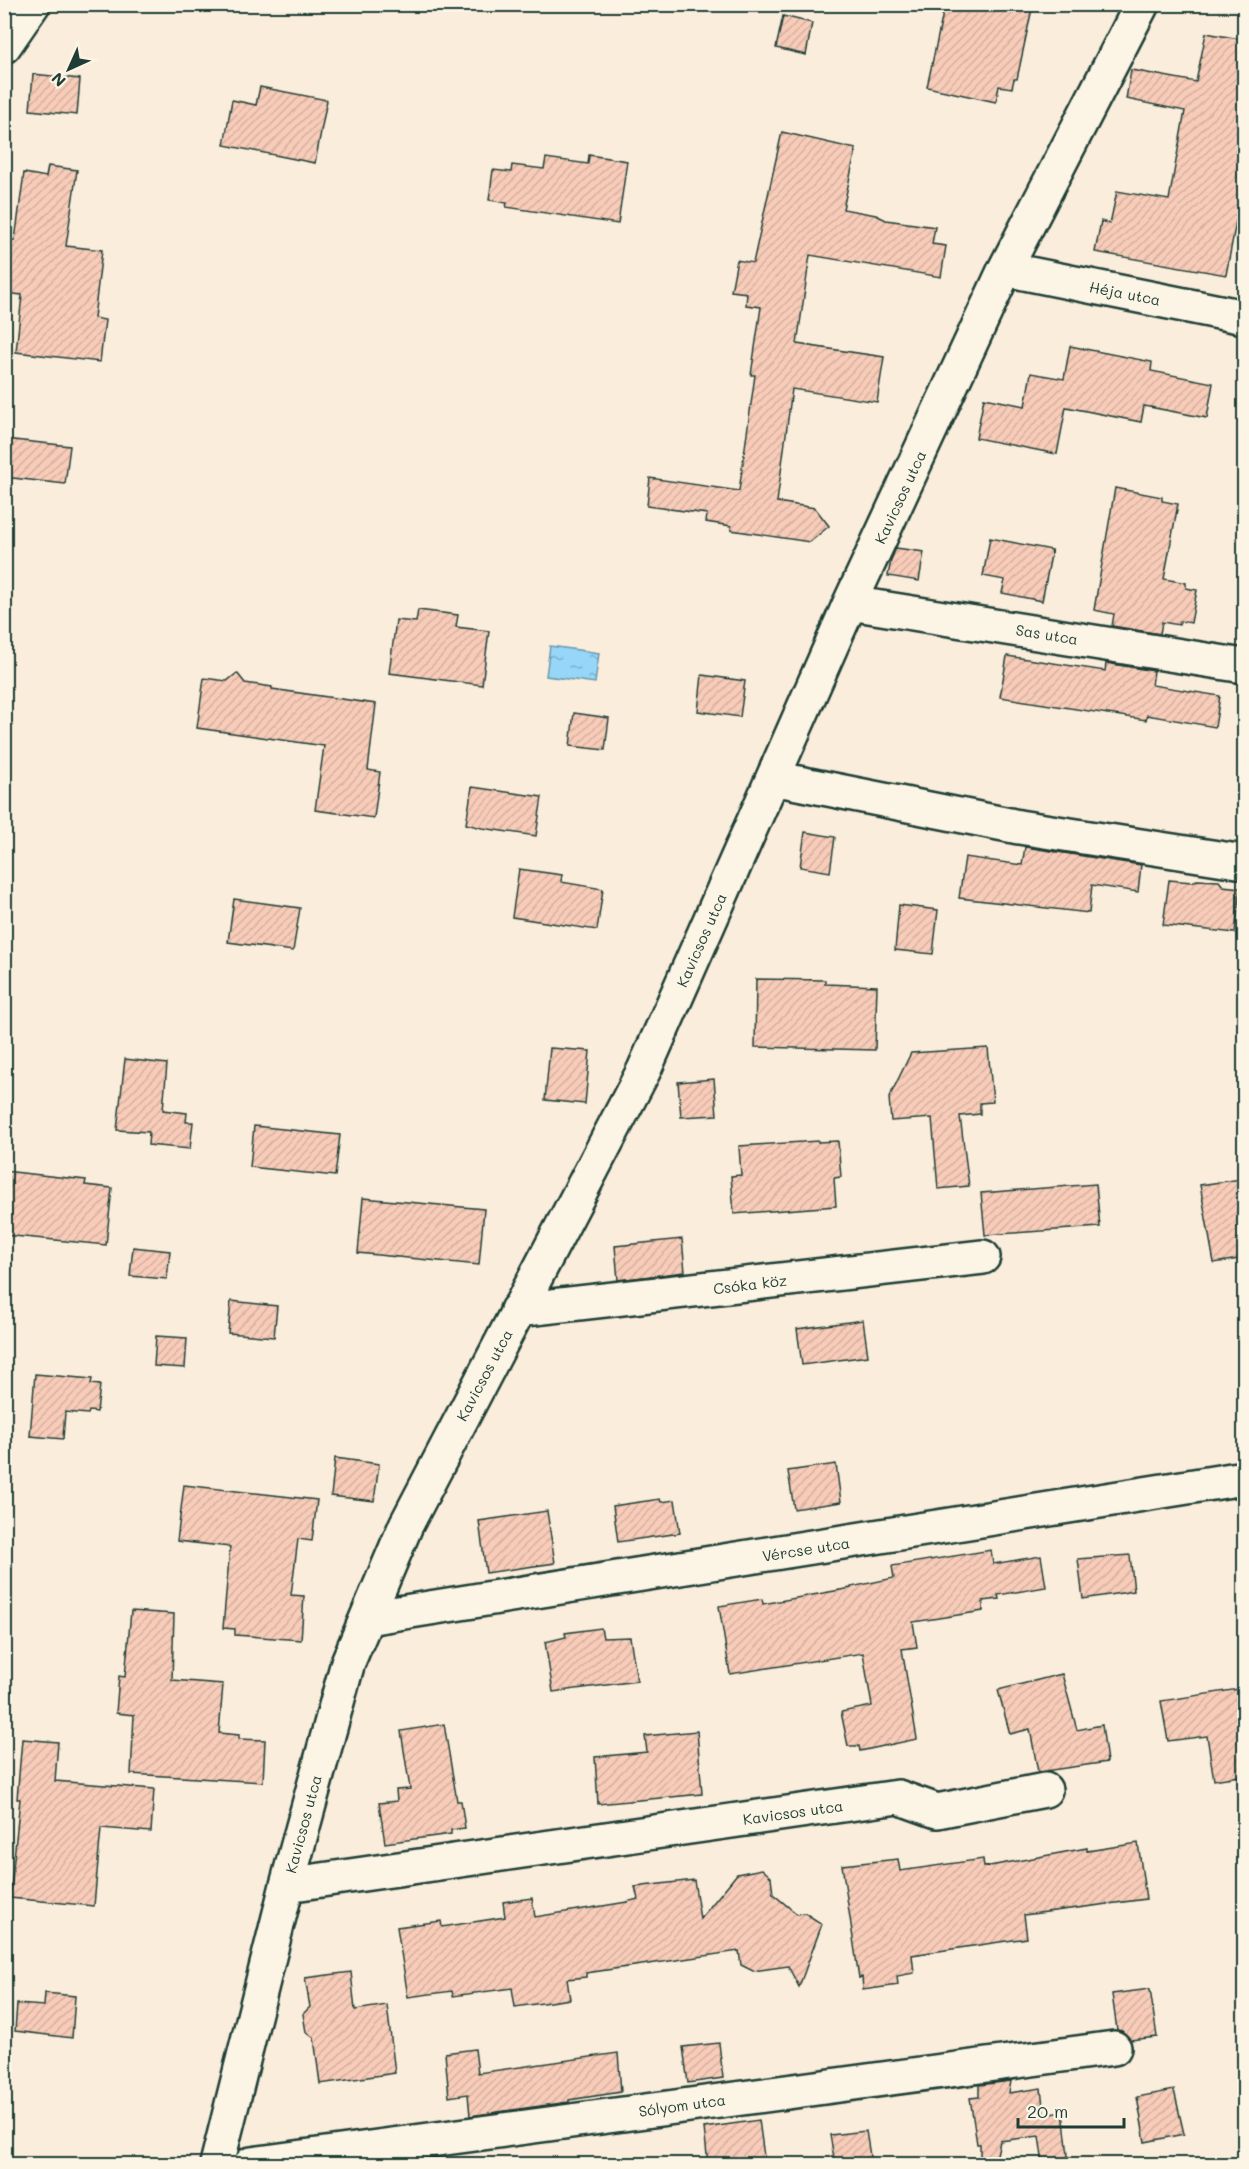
<svg xmlns="http://www.w3.org/2000/svg" width="1249" height="2169" font-family="Mali,sans-serif">
  <style>
    .water { fill: url(#water-ripples); stroke: #6799aa; stroke-width: 1.5 }
    .building { fill: url(#building-hatch); stroke: #1f3d34; stroke-width: 1.5 }
    .lines { fill: none; stroke-linecap: round; stroke-linejoin: round }
    .minor-casing { stroke: #1f3d34; stroke-width: 38 }
    .minor { stroke: #fcf5e5; stroke-width: 33 }
    .labels { text-anchor: middle; dominant-baseline: central; stroke-width: 4.5; stroke-linejoin: round; paint-order: stroke }
    .street-label { font-size: 15px; fill: #1f3d34; stroke: #fcf5e5 }
  </style>
  <defs>
    <pattern id="water-ripples" width="26" height="14" patternUnits="userSpaceOnUse" patternTransform="scale(1.5)"><rect width="26" height="14" fill="#97d6f8"/><path d="M2 4q2-2 4 0t4 0M15 11q2-2 4 0t4 0" fill="none" stroke="#7bafca"/></pattern>
    <pattern id="building-hatch" width="6" height="6" patternUnits="userSpaceOnUse" patternTransform="scale(1.5)"><rect width="6" height="6" fill="#f8ccb9"/><path d="M-1 1l2-2M0 6l6-6M5 7l2-2" fill="none" stroke="#d4b0a0"/></pattern>
  </defs>
  <rect width="100%" height="100%" fill="#fbeddc"/>
  <filter id="ink" filterUnits="userSpaceOnUse"><feTurbulence type="fractalNoise" baseFrequency=".0167" numOctaves="2"/><feDisplacementMap in="SourceGraphic" scale="12" xChannelSelector="R" yChannelSelector="G"/><feConvolveMatrix kernelMatrix="1 2 1 2 8 2 1 2 1" color-interpolation-filters="sRGB"/></filter>
  <g filter="url(#ink)">
    <path class="water" d="M 550,646 L 599,653 L 595,683 L 546,676 Z"/>
    <path class="building" d="M 945,4 L 1033,4 L 1017,79 L 1014,79 L 1012,88 L 999,86 L 996,102 L 927,87 Z
      M 783,16 L 812,23 L 806,55 L 776,48 Z
      M 1206,33 L 1245,40 L 1245,174 L 1226,275 L 1095,252 L 1101,221 L 1110,224 L 1117,191 L 1169,200 L 1185,111 L 1126,99 L 1131,70 L 1196,82 Z
      M 33,74 L 80,79 L 77,115 L 30,110 Z
      M 260,87 L 327,100 L 315,163 L 224,145 L 232,100 L 256,105 Z
      M 782,132 L 856,149 L 843,209 L 876,215 L 886,220 L 935,227 L 932,244 L 946,246 L 941,277 L 810,255 L 797,344 L 884,357 L 877,402 L 792,389 L 777,502 L 815,508 L 829,526 L 810,542 L 731,530 L 731,526 L 706,522 L 707,514 L 647,506 L 650,478 L 739,491 L 755,375 L 751,375 L 761,307 L 746,305 L 747,293 L 731,291 L 737,260 L 753,263 Z
      M 589,155 L 627,161 L 618,224 L 506,207 L 507,203 L 489,200 L 493,170 L 511,172 L 512,165 L 544,169 L 546,158 L 588,164 Z
      M 48,166 L 77,170 L 66,246 L 102,250 L 94,318 L 105,320 L 100,362 L 16,352 L 22,295 L 5,293 L 11,240 L 15,240 L 24,173 L 46,177 Z
      M 1070,346 L 1152,362 L 1151,371 L 1213,383 L 1207,418 L 1144,406 L 1141,422 L 1066,407 L 1057,454 L 976,438 L 984,398 L 1025,406 L 1031,373 L 1064,379 Z
      M 4,439 L 70,446 L 65,484 L 4,477 Z
      M 1115,488 L 1162,497 L 1162,501 L 1178,504 L 1164,579 L 1186,583 L 1186,588 L 1197,590 L 1191,623 L 1180,621 L 1179,625 L 1162,622 L 1160,634 L 1112,626 L 1114,614 L 1094,610 Z
      M 990,538 L 1052,550 L 1042,601 L 1002,593 L 1005,580 L 983,576 Z
      M 896,548 L 924,552 L 919,581 L 888,576 L 891,560 Z
      M 418,610 L 458,615 L 456,627 L 489,631 L 482,685 L 389,673 L 396,620 L 416,622 Z
      M 1007,656 L 1105,671 L 1106,663 L 1154,671 L 1152,685 L 1220,696 L 1215,727 L 1147,715 L 1146,720 L 1000,697 Z
      M 237,673 L 245,683 L 272,687 L 272,689 L 376,704 L 368,770 L 380,772 L 374,818 L 315,810 L 324,746 L 197,728 L 204,678 L 227,681 Z
      M 702,675 L 745,681 L 740,717 L 698,711 Z
      M 574,713 L 609,718 L 605,750 L 570,746 Z
      M 472,787 L 542,797 L 536,836 L 482,828 L 466,824 Z
      M 805,832 L 835,837 L 830,872 L 800,867 Z
      M 1025,847 L 1141,865 L 1138,892 L 1092,885 L 1089,913 L 959,898 L 965,857 L 1022,865 Z
      M 519,869 L 562,875 L 561,882 L 603,889 L 597,930 L 512,917 Z
      M 1169,880 L 1192,882 L 1197,880 L 1219,881 L 1223,886 L 1240,888 L 1235,933 L 1163,925 Z
      M 234,899 L 300,908 L 293,951 L 228,942 Z
      M 899,905 L 938,910 L 933,954 L 895,950 Z
      M 756,979 L 825,980 L 825,984 L 877,986 L 875,1050 L 755,1047 Z
      M 550,1048 L 590,1051 L 585,1104 L 545,1100 Z
      M 988,1048 L 993,1102 L 980,1103 L 980,1114 L 960,1116 L 969,1186 L 938,1189 L 932,1118 L 891,1121 L 889,1098 L 911,1053 Z
      M 125,1059 L 167,1064 L 163,1110 L 187,1113 L 186,1122 L 193,1122 L 190,1149 L 148,1145 L 149,1132 L 117,1130 Z
      M 714,1079 L 717,1115 L 681,1117 L 678,1082 Z
      M 254,1126 L 340,1135 L 335,1176 L 250,1167 Z
      M 818,1141 L 818,1142 L 838,1141 L 841,1177 L 834,1178 L 836,1206 L 734,1214 L 731,1176 L 741,1175 L 739,1146 Z
      M 4,1171 L 86,1180 L 85,1185 L 112,1188 L 106,1245 L 4,1235 Z
      M 1241,1179 L 1245,1202 L 1245,1258 L 1214,1263 L 1200,1185 Z
      M 1096,1184 L 1100,1227 L 985,1235 L 981,1193 Z
      M 363,1198 L 484,1209 L 479,1265 L 358,1253 Z
      M 682,1239 L 685,1272 L 618,1280 L 615,1246 Z
      M 133,1247 L 170,1251 L 167,1279 L 130,1276 Z
      M 231,1301 L 277,1306 L 274,1337 L 228,1333 Z
      M 863,1320 L 868,1356 L 802,1365 L 797,1329 Z
      M 156,1336 L 187,1338 L 185,1368 L 154,1366 Z
      M 35,1374 L 92,1379 L 91,1384 L 100,1385 L 97,1412 L 89,1411 L 88,1414 L 65,1412 L 63,1439 L 30,1436 Z
      M 335,1458 L 379,1464 L 374,1501 L 331,1496 Z
      M 836,1464 L 841,1502 L 794,1509 L 788,1471 Z
      M 184,1485 L 317,1500 L 312,1541 L 298,1539 L 291,1595 L 304,1596 L 301,1640 L 235,1635 L 235,1629 L 223,1628 L 230,1547 L 177,1541 Z
      M 660,1499 L 661,1502 L 675,1500 L 680,1533 L 618,1542 L 613,1506 Z
      M 547,1511 L 555,1563 L 486,1573 L 479,1521 Z
      M 991,1550 L 993,1564 L 1041,1556 L 1046,1587 L 998,1595 L 999,1599 L 983,1601 L 983,1611 L 913,1622 L 917,1647 L 902,1649 L 917,1739 L 860,1751 L 859,1746 L 848,1746 L 841,1712 L 872,1706 L 863,1653 L 730,1674 L 719,1606 L 762,1599 L 763,1604 L 851,1588 L 851,1587 L 894,1578 L 892,1566 Z
      M 1130,1555 L 1134,1591 L 1083,1599 L 1078,1559 Z
      M 131,1611 L 174,1614 L 172,1680 L 223,1684 L 219,1733 L 239,1735 L 239,1739 L 265,1740 L 263,1782 L 131,1774 L 134,1715 L 116,1713 L 119,1676 L 125,1677 Z
      M 601,1628 L 603,1638 L 630,1637 L 637,1681 L 553,1692 L 545,1642 L 566,1637 L 565,1633 Z
      M 1062,1674 L 1077,1730 L 1102,1725 L 1107,1762 L 1038,1772 L 1030,1729 L 1010,1734 L 998,1690 Z
      M 1245,1688 L 1245,1775 L 1214,1780 L 1207,1736 L 1168,1741 L 1161,1701 Z
      M 444,1724 L 457,1801 L 461,1801 L 465,1828 L 451,1830 L 451,1834 L 385,1843 L 379,1803 L 397,1801 L 396,1790 L 410,1789 L 401,1731 Z
      M 697,1731 L 702,1794 L 598,1804 L 595,1757 L 647,1752 L 645,1736 Z
      M 22,1739 L 58,1742 L 55,1781 L 154,1789 L 151,1832 L 101,1828 L 94,1906 L 10,1898 L 20,1799 L 17,1799 Z
      M 1138,1843 L 1146,1899 L 1024,1915 L 1027,1938 L 912,1955 L 914,1973 L 897,1976 L 898,1985 L 863,1990 L 862,1977 L 859,1978 L 842,1865 L 898,1859 L 900,1871 L 983,1859 L 984,1867 L 1087,1848 L 1087,1851 Z
      M 762,1869 L 771,1877 L 773,1894 L 797,1914 L 805,1913 L 822,1924 L 799,1987 L 788,1966 L 753,1971 L 741,1965 L 739,1951 L 586,1973 L 586,1977 L 567,1979 L 570,1999 L 515,2007 L 512,1988 L 453,1996 L 452,1991 L 408,1997 L 397,1927 L 441,1921 L 442,1927 L 505,1917 L 503,1902 L 532,1898 L 535,1917 L 627,1902 L 638,1899 L 635,1887 L 694,1880 L 700,1919 L 737,1874 Z
      M 351,1972 L 355,2010 L 387,2005 L 395,2073 L 320,2084 L 314,2038 L 306,2032 L 303,2014 L 310,2007 L 305,1978 Z
      M 1150,1989 L 1157,2037 L 1130,2040 L 1122,2031 L 1117,2030 L 1112,1994 Z
      M 45,1993 L 75,1996 L 72,2038 L 15,2031 L 17,2004 L 44,2006 Z
      M 719,2043 L 723,2078 L 688,2083 L 683,2047 Z
      M 475,2049 L 478,2073 L 618,2053 L 621,2092 L 569,2100 L 569,2102 L 470,2116 L 468,2094 L 449,2097 L 445,2053 Z
      M 1011,2081 L 1009,2093 L 1041,2088 L 1044,2115 L 1063,2112 L 1069,2164 L 1043,2164 L 1039,2136 L 1000,2141 L 995,2164 L 980,2164 L 980,2144 L 977,2144 L 970,2098 L 979,2097 L 979,2085 Z
      M 1174,2090 L 1184,2134 L 1145,2142 L 1137,2097 Z
      M 759,2120 L 765,2164 L 708,2164 L 704,2128 Z
      M 866,2131 L 871,2162 L 835,2164 L 830,2135 Z"/>
    <g class="lines">
      <g class="minor-casing">
        <path id="minor" d="M 4,46 L 33,4
          M 1005,269 L 1244,317
          M 850,603 L 1244,666
          M 773,778 L 1019,827 L 1244,862
          M 517,1310 L 983,1257
          M 367,1618 L 1244,1478
          M 287,1885 L 898,1797 L 937,1811 L 1045,1790
          M 217,2164 L 287,1885 L 348,1662 L 406,1525 L 644,1070 L 850,603 L 1005,269 L 1142,4
          M 251,2164 L 1114,2048"/>
      </g>
      <use href="#minor" class="minor"/>
    </g>
  </g>
  <g class="labels">
    <g class="street-label">
      <text transform="translate(1125 293) rotate(11)">Héja utca</text>
      <text transform="translate(900 497) rotate(-65)">Kavicsos utca</text>
      <text transform="translate(1047 634) rotate(9)">Sas utca</text>
      <text transform="translate(701 940) rotate(-66)">Kavicsos utca</text>
      <text transform="translate(750 1284) rotate(-7)">Csóka köz</text>
      <text transform="translate(484 1375) rotate(-62)">Kavicsos utca</text>
      <text transform="translate(806 1549) rotate(-9)">Vércse utca</text>
      <text transform="translate(793 1812) rotate(-8)">Kavicsos utca</text>
      <text transform="translate(303 1824) rotate(-75)">Kavicsos utca</text>
      <text transform="translate(682 2105) rotate(-8)">Sólyom utca</text>
    </g>
  </g>
  <rect width="1249" height="2169" fill="none" stroke="#fcf5e5" stroke-width="24"/>
  <rect x="12" y="12" width="1225" height="2145" fill="none" stroke="#1f3d34" stroke-width="2" filter="url(#ink)"/>
  <g transform="translate(69 69) rotate(225)" stroke="#fcf5e5" stroke-width="4.5" paint-order="stroke">
  <path d="M0-4.5L10 22L0 15L-10 22Z" fill="#1f3d34"/>
  <text y="-9" font-size="16" font-weight="bold" text-anchor="middle" fill="#1f3d34">N</text>
  </g>
  <path d="M1018 2118v9h106v-9" fill="none" stroke="#1f3d34" stroke-width="3"/>
  <text x="1027" y="2118" font-size="18" fill="#1f3d34" stroke="#fcf5e5" stroke-width="4.5" paint-order="stroke">20 m</text>
</svg>
